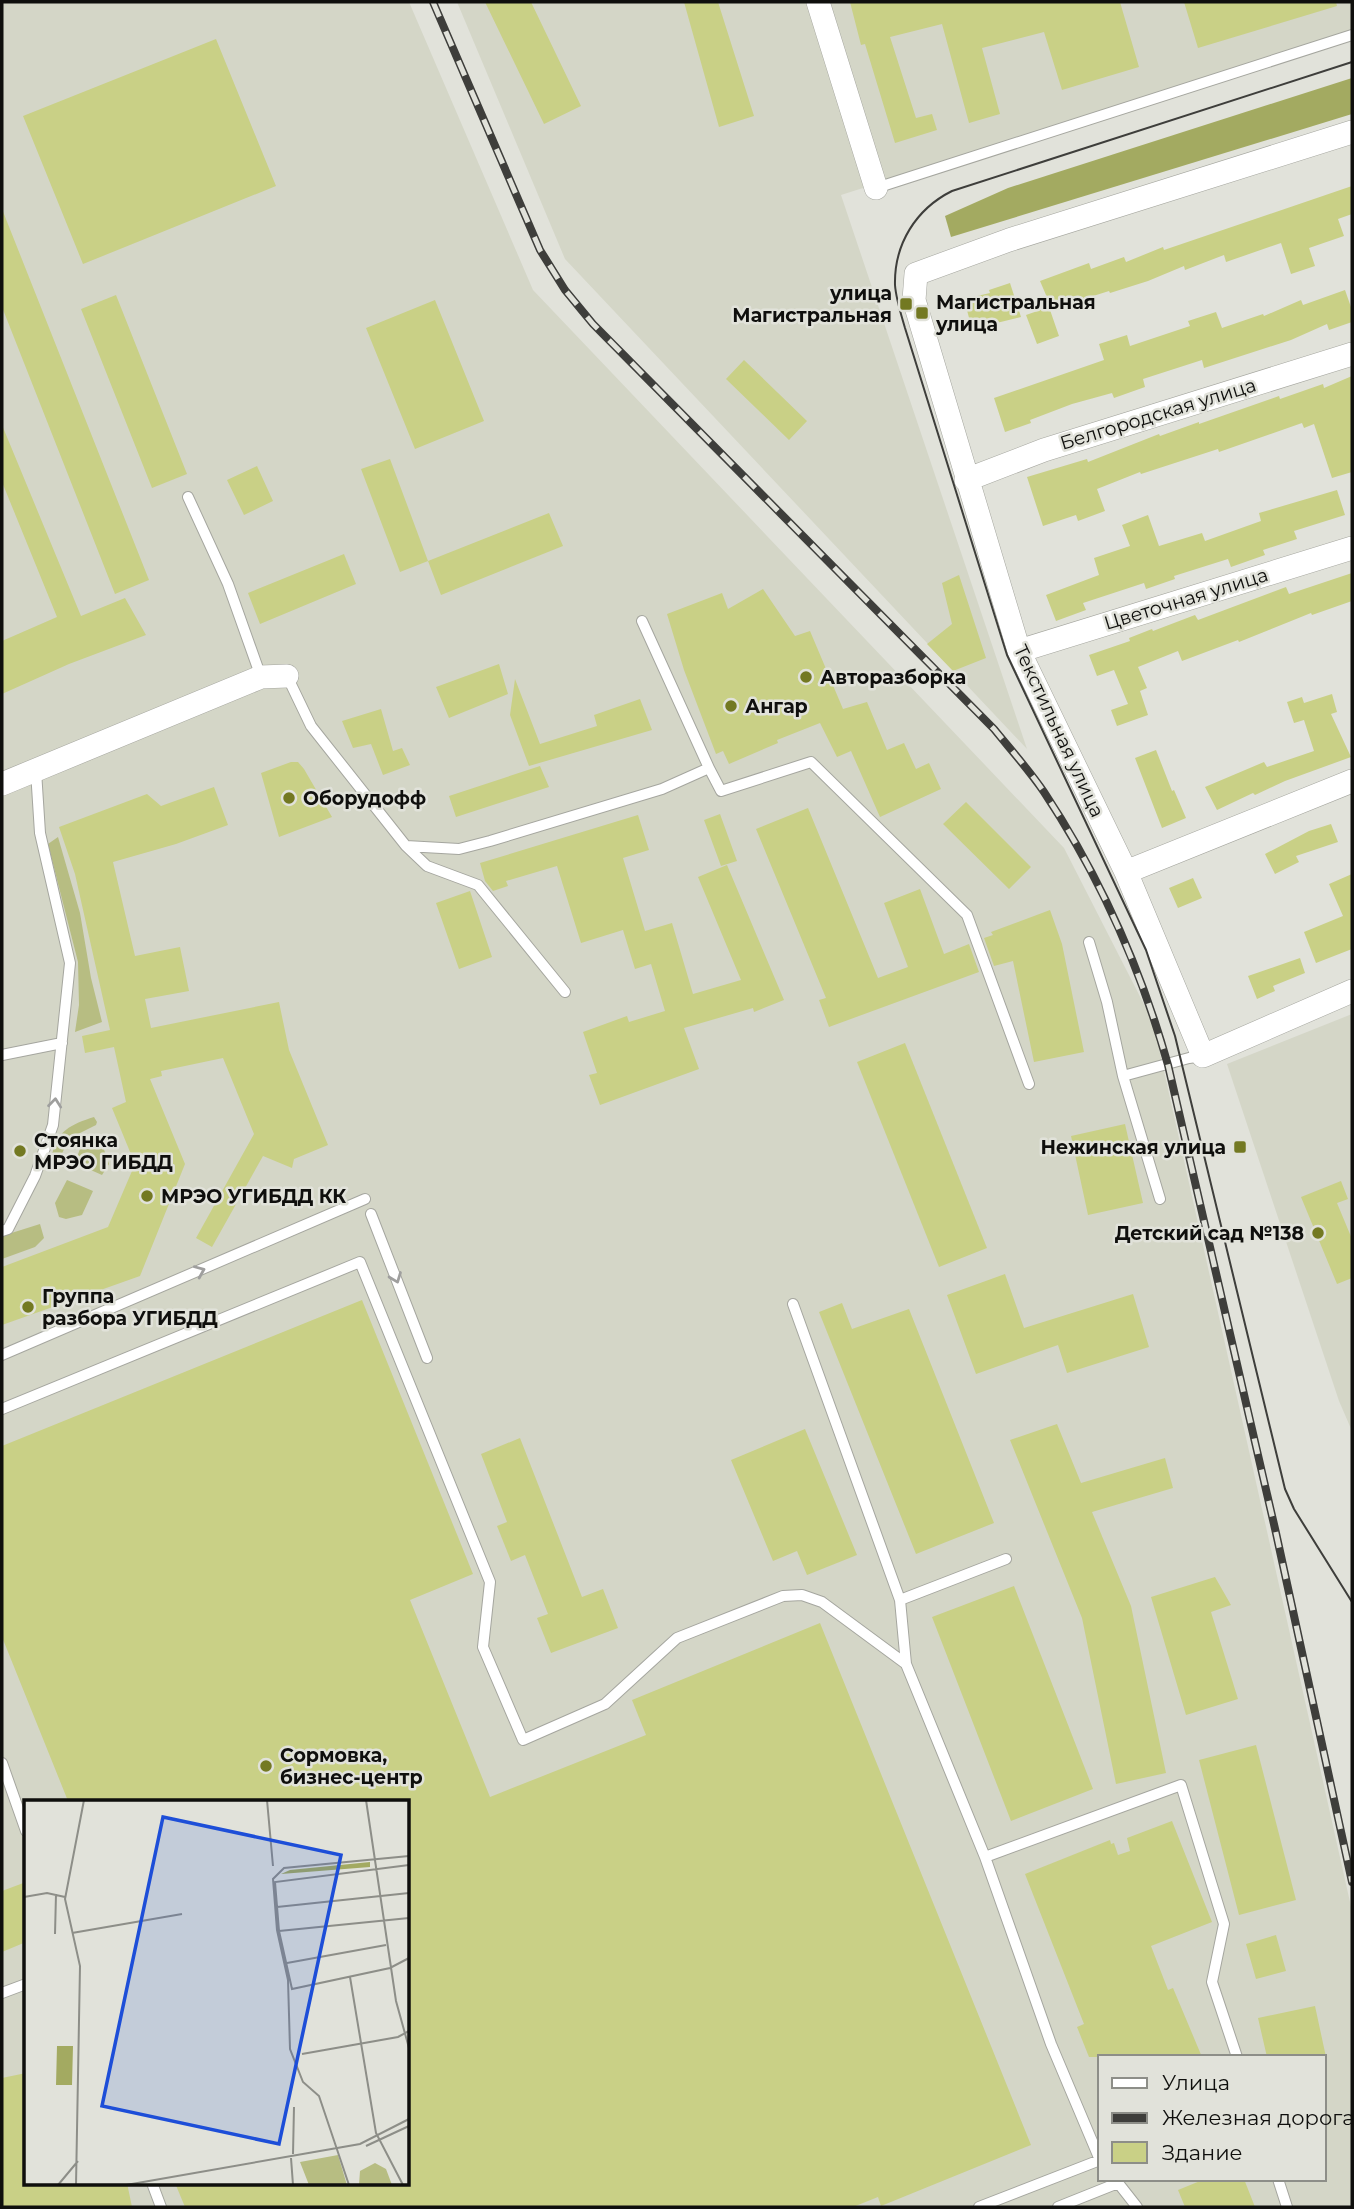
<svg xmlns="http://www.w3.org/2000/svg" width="1354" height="2209" font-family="Montserrat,sans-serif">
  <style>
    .built { fill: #d4d6c7; fill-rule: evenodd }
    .green { fill: #b7bd82 }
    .forest { fill: #a3aa61 }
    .building { fill: #c9d086 }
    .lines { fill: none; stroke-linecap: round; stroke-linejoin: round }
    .lane-casing { stroke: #a5a69f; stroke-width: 12 }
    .street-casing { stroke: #a5a69f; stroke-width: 24 }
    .lane { stroke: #fff; stroke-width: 10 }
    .street { stroke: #fff; stroke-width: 23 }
    .tram { stroke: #3e3e3b; stroke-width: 2 }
    .rail-casing { stroke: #3e3e3b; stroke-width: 8 }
    .rail { stroke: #e1e2da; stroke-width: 5; stroke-dasharray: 16; stroke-linecap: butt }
    .oneway { stroke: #9f9f9e }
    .poi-dot { fill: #737922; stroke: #e1e2da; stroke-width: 2.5 }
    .labels { text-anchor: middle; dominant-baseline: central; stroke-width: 5; stroke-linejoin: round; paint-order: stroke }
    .poi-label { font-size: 19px; font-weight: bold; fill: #0f0f0d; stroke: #e1e2da; text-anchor: start }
    .street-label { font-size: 19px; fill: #0f0f0d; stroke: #e1e2da }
    .inset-road { fill: none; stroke: #8d8e88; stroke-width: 2 }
    .view { fill: #1d4ed8; fill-opacity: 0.15; stroke: #1d4ed8; stroke-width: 3.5 }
    .inset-edge { fill: none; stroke: #0f0f0d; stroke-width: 3.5 }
  </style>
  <rect width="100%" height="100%" fill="#e1e2da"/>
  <path class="built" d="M 2,2 L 409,2 L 533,290 L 1064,848 L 1153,1022 L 1352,1911 L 1352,2207 L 2,2207 ZM 26,1801 L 408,1801 L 408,2183 L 26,2183 ZM 1100,2057 L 1324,2057 L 1324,2179 L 1100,2179 Z
    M 457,2 L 1352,2 L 1352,32 L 841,195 L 1027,749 L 565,259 Z
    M 1352,1014 L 1352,1431 L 1339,1401 L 1227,1064 Z"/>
  <path class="green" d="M 58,837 L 80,913 L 91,978 L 102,1022 L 75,1032 L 79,1005 L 78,962 L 48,844 Z
    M 94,1117 L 97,1122 L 96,1125 L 70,1138 L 60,1157 L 52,1157 C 55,1131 72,1124 94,1117 Z
    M 100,1138 L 109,1164 L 102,1175 L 75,1163 L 82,1143 Z
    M 67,1180 L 93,1191 L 82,1215 L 66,1219 L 59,1217 L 55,1203 Z
    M 40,1224 L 44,1238 L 35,1247 L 2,1259 L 2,1236 Z"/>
  <path class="forest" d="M 1352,78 L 1352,114 L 951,237 L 945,216 L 1008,188 Z"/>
  <path class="building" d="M 485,2 L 531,2 L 581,106 L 544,124 Z
    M 684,2 L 718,2 L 754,116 L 719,127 Z
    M 850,2 L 1120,2 L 1139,67 L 1062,90 L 1044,32 L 982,48 L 1000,114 L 969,123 L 942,24 L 890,37 L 916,118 L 932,114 L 937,130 L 895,143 L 865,44 L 861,45 Z
    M 1184,2 L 1336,2 L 1337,6 L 1198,48 Z
    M 216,39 L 276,186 L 83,264 L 23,116 Z
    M 1352,186 L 1352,214 L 1338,219 L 1344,236 L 1309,248 L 1315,266 L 1291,274 L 1281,243 L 1226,262 L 1224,255 L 1185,270 L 1184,266 L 1148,281 L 1110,293 L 1109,291 L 1052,309 L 1040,281 L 1089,263 L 1091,269 L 1124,257 L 1126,262 L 1163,247 L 1164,250 Z
    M 2,209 L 149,580 L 115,594 L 2,307 Z
    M 1010,283 L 1021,317 L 972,329 L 964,299 L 990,293 L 989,290 Z
    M 1345,290 L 1352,310 L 1352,322 L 1329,330 L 1327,324 L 1291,340 L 1204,368 L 1202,360 L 1143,379 L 1145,387 L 1114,398 L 1112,393 L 1072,404 L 1030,420 L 1031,423 L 1005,432 L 994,398 L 1104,360 L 1099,344 L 1127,335 L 1130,346 L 1190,326 L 1188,321 L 1216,312 L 1222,328 L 1263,314 L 1264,316 L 1301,300 L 1303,305 Z
    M 116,295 L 187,474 L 152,488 L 81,309 Z
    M 435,300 L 484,421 L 415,449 L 366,328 Z
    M 1049,307 L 1059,336 L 1037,344 L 1026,315 Z
    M 744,360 L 807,421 L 789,440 L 726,379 Z
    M 1352,376 L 1352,472 L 1332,478 L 1314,424 L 1304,428 L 1302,423 L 1219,452 L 1218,449 L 1141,474 L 1140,472 L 1097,489 L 1105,511 L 1078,521 L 1076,515 L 1043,526 L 1027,477 L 1087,459 L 1088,462 L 1159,434 L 1160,436 L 1199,422 L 1199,424 L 1279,396 L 1280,399 L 1323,384 L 1324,388 Z
    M 2,425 L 81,616 L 125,598 L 146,635 L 69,664 L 2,694 L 2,641 L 57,617 L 2,482 Z
    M 390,459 L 428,561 L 400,572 L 361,469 Z
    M 257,466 L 273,501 L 244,515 L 227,480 Z
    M 1337,490 L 1345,515 L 1294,531 L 1297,539 L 1263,550 L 1265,555 L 1231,567 L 1228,559 L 1174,576 L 1175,579 L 1146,589 L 1144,583 L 1083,603 L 1086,610 L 1056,621 L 1046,595 L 1099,575 L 1094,558 L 1130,546 L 1122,525 L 1148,515 L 1159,546 L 1202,533 L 1205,541 L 1261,521 L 1259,513 Z
    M 549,513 L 563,546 L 441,595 L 428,561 Z
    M 344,554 L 356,584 L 260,624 L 248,593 Z
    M 1352,573 L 1352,601 L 1312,615 L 1311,613 L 1239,642 L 1238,640 L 1182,661 L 1178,651 L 1138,667 L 1147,688 L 1140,691 L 1148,715 L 1117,726 L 1111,710 L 1128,704 L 1114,670 L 1097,676 L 1089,655 L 1130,641 L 1129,638 L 1152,629 L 1153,631 L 1195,615 L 1198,620 L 1286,587 L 1289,594 Z
    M 959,575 L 986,658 L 953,671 L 927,644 L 952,624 L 942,583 Z
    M 763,589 L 795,636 L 810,631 L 843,709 L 867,702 L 887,750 L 904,743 L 916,769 L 929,763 L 941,789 L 880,817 L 851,751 L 837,757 L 820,723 L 777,740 L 778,743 L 729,764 L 723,751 L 716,754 L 684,670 L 667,614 L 722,593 L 728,609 Z
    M 499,664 L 508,694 L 449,718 L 436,687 Z
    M 515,679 L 540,744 L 597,726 L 594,715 L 640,699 L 652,730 L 529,766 L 510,715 Z
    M 1332,694 L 1337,712 L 1331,714 L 1351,757 L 1285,781 L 1255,795 L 1253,793 L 1217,810 L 1205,787 L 1264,762 L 1267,767 L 1314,751 L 1304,720 L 1294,723 L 1287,702 L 1302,697 L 1304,703 Z
    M 381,709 L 393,751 L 402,748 L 410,765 L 383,775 L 371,744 L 353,748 L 342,721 Z
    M 1156,750 L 1172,791 L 1174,790 L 1186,818 L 1162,828 L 1135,758 Z
    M 291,762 L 298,762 L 304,769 L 332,817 L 279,837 L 261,773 Z
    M 540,766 L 549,787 L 456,817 L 449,796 Z
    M 214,787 L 228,825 L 176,844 L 113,862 L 135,956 L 180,947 L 189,991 L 145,999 L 151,1028 L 279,1002 L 289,1050 L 328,1145 L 294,1159 L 292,1168 L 263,1156 L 212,1247 L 196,1238 L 254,1134 L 223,1058 L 161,1071 L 162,1076 L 150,1079 L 185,1164 L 140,1276 L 2,1325 L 2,1267 L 108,1227 L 135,1164 L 112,1108 L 126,1102 L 114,1047 L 85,1053 L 82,1036 L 110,1030 L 75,874 L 59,827 L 147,794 L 161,806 Z
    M 966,802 L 1031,867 L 1009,889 L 943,824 Z
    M 808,808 L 878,978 L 908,967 L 884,903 L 920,889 L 944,954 L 969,944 L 979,972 L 829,1027 L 819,1000 L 826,998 L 756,829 Z
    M 720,814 L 737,861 L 721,866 L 704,820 Z
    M 638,815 L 649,850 L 623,858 L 645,931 L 672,923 L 693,994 L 741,980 L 698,877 L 727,865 L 784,1000 L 754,1012 L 753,1008 L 684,1028 L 699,1069 L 600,1105 L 589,1075 L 597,1073 L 583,1032 L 627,1016 L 629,1022 L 665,1011 L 651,964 L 635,969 L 623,930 L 581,943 L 557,866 L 506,881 L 508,886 L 493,891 L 485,881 L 480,863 Z
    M 1331,824 L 1338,842 L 1296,856 L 1299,862 L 1275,874 L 1265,854 L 1309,831 Z
    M 1352,874 L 1352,949 L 1316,963 L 1304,932 L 1343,916 L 1329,884 Z
    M 1193,878 L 1202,898 L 1178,908 L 1169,888 Z
    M 470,891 L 492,957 L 459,969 L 436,903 Z
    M 1050,910 L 1062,944 L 1084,1052 L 1034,1062 L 1013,961 L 994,966 L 984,938 L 993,935 L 991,932 Z
    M 1300,958 L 1305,973 L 1273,986 L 1275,991 L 1257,999 L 1248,976 Z
    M 905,1043 L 987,1248 L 939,1267 L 857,1062 Z
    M 1125,1124 L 1143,1203 L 1088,1215 L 1071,1136 Z
    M 1341,1181 L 1348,1199 L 1337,1203 L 1352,1239 L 1352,1278 L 1337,1284 L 1301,1197 Z
    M 1005,1274 L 1024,1328 L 1133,1294 L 1149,1347 L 1067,1373 L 1058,1345 L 976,1374 L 947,1295 Z
    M 362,1300 L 473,1574 L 410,1600 L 490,1797 L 646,1735 L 632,1700 L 820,1623 L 1031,2145 L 881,2206 L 878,2197 L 853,2207 L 185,2207 L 175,2183 L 408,2183 L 408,1801 L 68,1801 L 2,1637 L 2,1446 Z
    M 842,1303 L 852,1329 L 909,1309 L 994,1523 L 916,1554 L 819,1312 Z
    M 1057,1424 L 1081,1483 L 1165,1458 L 1173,1488 L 1092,1512 L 1131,1606 L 1166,1773 L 1116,1784 L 1082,1618 L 1010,1440 Z
    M 805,1429 L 857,1555 L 807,1575 L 797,1551 L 773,1561 L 731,1460 Z
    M 520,1438 L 582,1597 L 603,1589 L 618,1628 L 551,1653 L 537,1618 L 548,1614 L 525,1555 L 511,1561 L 497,1526 L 507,1522 L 481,1454 Z
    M 1215,1577 L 1231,1605 L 1211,1612 L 1238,1699 L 1186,1715 L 1151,1597 Z
    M 1014,1586 L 1093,1789 L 1011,1821 L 932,1617 Z
    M 1256,1745 L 1296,1900 L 1239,1915 L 1199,1760 Z
    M 1172,1821 L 1212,1922 L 1151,1946 L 1168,1990 L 1173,1988 L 1202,2057 L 1089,2057 L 1077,2027 L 1084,2024 L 1025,1874 L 1110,1840 L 1111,1844 L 1114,1843 L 1118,1855 L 1130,1851 L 1127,1838 Z
    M 26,1882 L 26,1942 L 2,1952 L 2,1891 Z
    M 1276,1935 L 1286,1971 L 1256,1979 L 1246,1944 Z
    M 1315,2006 L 1326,2057 L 1267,2057 L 1258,2018 Z
    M 26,2073 L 26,2183 L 127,2183 L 132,2207 L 2,2207 L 2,2078 Z
    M 1205,2179 L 1244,2179 L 1255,2207 L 1185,2207 L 1178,2190 Z"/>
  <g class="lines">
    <g class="lane-casing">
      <path id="lane" d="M 876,188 L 1352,35
        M 188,497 L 228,584 L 261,677
        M 642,621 L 709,768
        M 287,676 L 311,726 L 406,846 L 427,866 L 478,885 L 565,992
        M 406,846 L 459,849 L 490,841 L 662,789 L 709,768 L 721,791 L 811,762 L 967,915 L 1029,1084
        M 1089,942 L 1107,1002 L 1123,1076 L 1160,1199
        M 2,1055 L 62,1043
        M 1123,1076 L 1189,1058 L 1203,1056
        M 371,1214 L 427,1358
        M 2,1231 L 8,1229 L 35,1176 L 53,1125 L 70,963 L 40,833 L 36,771
        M 793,1304 L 900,1600 L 906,1664
        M 2,1355 L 365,1199
        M 2,1409 L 360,1262 L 490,1582 L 483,1647 L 523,1740 L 605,1704 L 677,1638 L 783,1596 L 802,1595 L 822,1602 L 906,1664 L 985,1857 L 1051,2044 L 1100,2160 L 979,2207
        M 900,1600 L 1006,1559
        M 2,1763 L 26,1831
        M 985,1857 L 1181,1785 L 1224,1924 L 1212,1982 L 1237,2057
        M 2,1993 L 26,1984
        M 1115,2179 L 1137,2207
        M 1278,2179 L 1287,2207
        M 152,2183 L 161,2207
        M 1058,2207 L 1118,2183"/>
    </g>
    <g class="street-casing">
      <path id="street" d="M 818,2 L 876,188
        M 1352,132 L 1009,240 L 916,274 L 914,300 L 1019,651 L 1126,872 L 1203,1056 L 1352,991
        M 966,480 L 1044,450 L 1352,354
        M 1019,651 L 1352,548
        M 2,784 L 261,677 L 287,676
        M 1126,872 L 1352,781"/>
    </g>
    <use href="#lane" class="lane"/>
    <use href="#street" class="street"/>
    <path class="tram" d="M 1352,62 L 952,191 C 916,209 894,244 895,285 C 896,299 901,314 905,328 L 1007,655 L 1146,950 L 1175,1036 L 1285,1489 L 1294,1509 L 1352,1602"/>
    <g class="rail-casing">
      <path id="rail" d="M 433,2 L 540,250 L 565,290 L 593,324 L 994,729 C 1011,750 1029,770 1044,792 C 1099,875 1141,969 1168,1065 L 1276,1533 L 1352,1882"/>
    </g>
    <use href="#rail" class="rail"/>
  </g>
  <defs><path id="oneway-chevron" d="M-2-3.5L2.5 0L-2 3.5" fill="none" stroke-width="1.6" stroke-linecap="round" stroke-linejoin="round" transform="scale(1.75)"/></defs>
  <g class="oneway">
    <use href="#oneway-chevron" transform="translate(55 1103) rotate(-84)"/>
    <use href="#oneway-chevron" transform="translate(200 1271) rotate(-23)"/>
    <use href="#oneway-chevron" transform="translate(396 1278) rotate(69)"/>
  </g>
  <g class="poi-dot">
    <rect x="899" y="297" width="14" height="14" rx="3.5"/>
    <rect x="915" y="306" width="14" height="14" rx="3.5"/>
    <circle cx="806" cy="677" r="7"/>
    <circle cx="731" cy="706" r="7"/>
    <circle cx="289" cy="798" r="7"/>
    <rect x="1233" y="1140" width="14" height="14" rx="3.5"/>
    <circle cx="20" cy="1151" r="7"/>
    <circle cx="147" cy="1196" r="7"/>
    <circle cx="1318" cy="1233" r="7"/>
    <circle cx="28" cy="1307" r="7"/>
    <circle cx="266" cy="1766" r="7"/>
  </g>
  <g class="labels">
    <g class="poi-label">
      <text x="892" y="293" text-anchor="end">улица<tspan x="892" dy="22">Магистральная</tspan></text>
      <text x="936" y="302">Магистральная<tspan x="936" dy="22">улица</tspan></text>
      <text x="820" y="677">Авторазборка</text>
      <text x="745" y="706">Ангар</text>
      <text x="303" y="798">Оборудофф</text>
      <text x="34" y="1140">Стоянка<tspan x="34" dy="22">МРЭО ГИБДД</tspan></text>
      <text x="1226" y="1147" text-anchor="end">Нежинская улица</text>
      <text x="161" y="1196">МРЭО УГИБДД КК</text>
      <text x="1304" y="1233" text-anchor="end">Детский сад №138</text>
      <text x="42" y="1296">Группа<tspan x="42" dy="22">разбора УГИБДД</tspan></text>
      <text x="280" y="1755">Сормовка,<tspan x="280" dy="22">бизнес-центр</tspan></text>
    </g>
    <g class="street-label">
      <text transform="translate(1158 414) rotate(-17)">Белгородская улица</text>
      <text transform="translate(1186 599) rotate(-17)">Цветочная улица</text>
      <text transform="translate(1059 731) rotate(65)">Текстильная улица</text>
    </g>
  </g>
  <g transform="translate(24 1800)">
    <rect width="385" height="385" fill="#e1e2da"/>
    <path d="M 314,355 L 323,385 L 285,385 L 276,362 ZM 351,363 L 362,369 L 368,385 L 335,385 L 336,371 Z" fill="#b7bd82"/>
    <path d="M 346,62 L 346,67 L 257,74 L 266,70 ZM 33,246 L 49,246 L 48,285 L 32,285 Z" fill="#a3aa61"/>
    <path class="inset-road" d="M 243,0 L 249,66M 342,0 L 372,201 L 385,248M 385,65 L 251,82 L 255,131 L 268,189 L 366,168 L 385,158M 0,97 L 23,93 L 41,97M 253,107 L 385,93M 255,131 L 385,118M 48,133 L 158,114M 31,134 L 32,94M 263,163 L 362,145M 326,177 L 352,333 L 379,385M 278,254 L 374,237 L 385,231M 342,346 L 385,326M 269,354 L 270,307M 267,358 L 269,385M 34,385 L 54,361M 52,385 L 56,166 L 41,99 L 60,0M 102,385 L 336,344 L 385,319M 325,385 L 295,296 L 279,282 L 266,249 L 264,180 L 253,130 L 249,79 L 260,68 L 385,56"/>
    <path class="view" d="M 139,17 L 317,55 L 255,344 L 78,306 Z"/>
    <rect width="385" height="385" class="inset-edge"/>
  </g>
  <rect width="1354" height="2209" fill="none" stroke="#0f0f0d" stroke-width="7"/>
  <rect x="1098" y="2055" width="228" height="126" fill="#e1e2da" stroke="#8d8e88" stroke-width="2"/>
  <rect x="1112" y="2078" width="35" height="10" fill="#ffffff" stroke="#8d8e88" stroke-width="2"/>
  <text x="1162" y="2090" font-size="21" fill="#0f0f0d">Улица</text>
  <rect x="1112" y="2113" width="35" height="10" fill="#3e3e3b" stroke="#8d8e88" stroke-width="2"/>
  <text x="1162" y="2125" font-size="21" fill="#0f0f0d">Железная дорога</text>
  <rect x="1112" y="2142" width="35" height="21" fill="#c9d086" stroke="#8d8e88" stroke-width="2"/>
  <text x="1162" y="2160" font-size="21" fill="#0f0f0d">Здание</text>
</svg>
